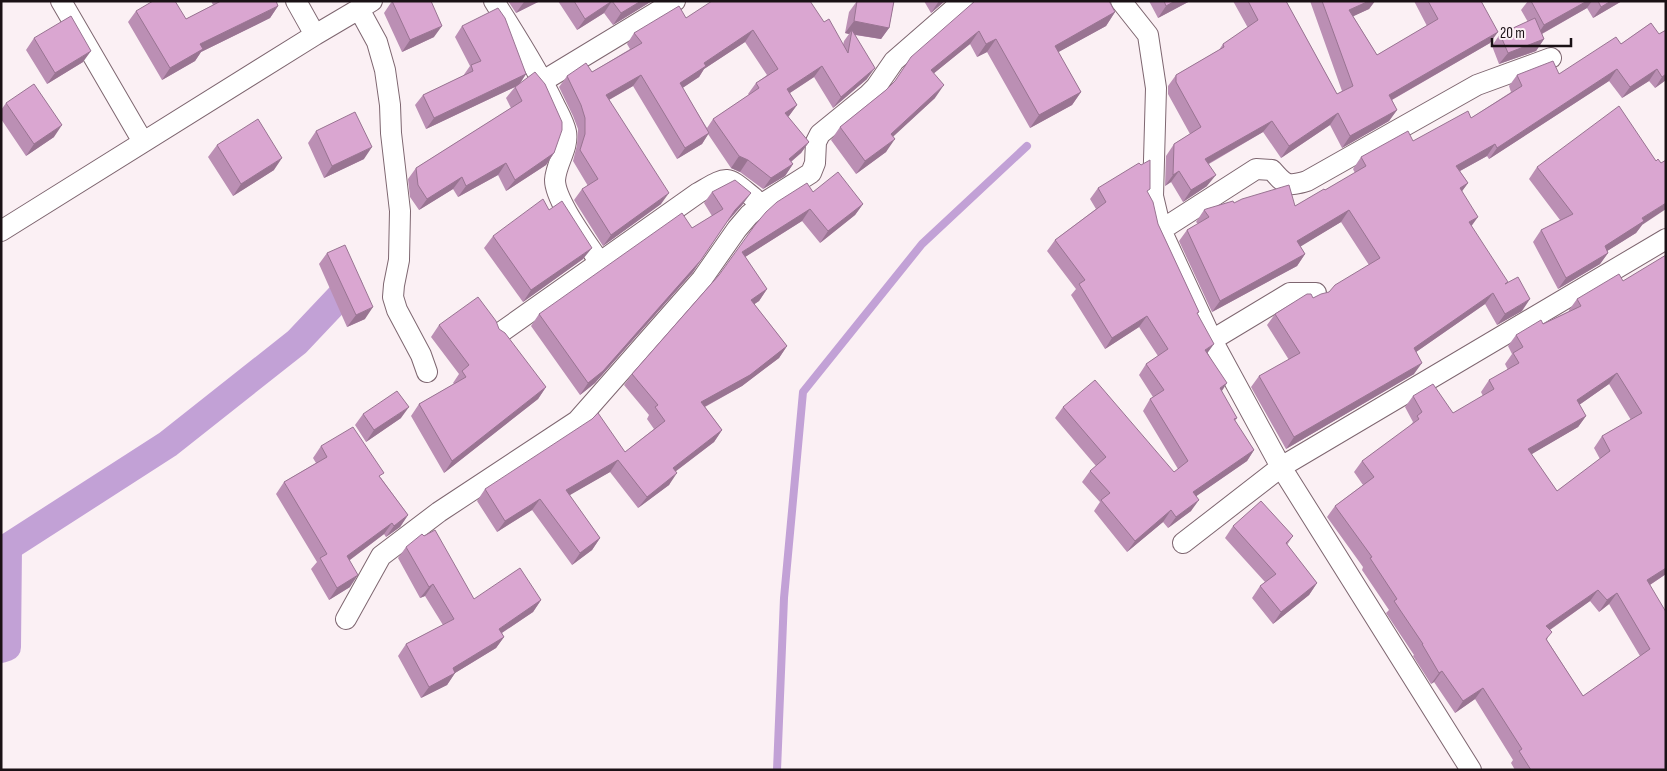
<svg xmlns="http://www.w3.org/2000/svg" width="1667" height="771" font-family="'Sofia Sans Condensed',sans-serif">
  <style>
    .lines { fill: none; stroke-linecap: round; stroke-linejoin: round }
    .stream { stroke: #c2a1d6; stroke-width: 8 }
    .canal { stroke: #c2a1d6; stroke-width: 28 }
    .minor-casing { stroke: #7e6670; stroke-width: 22 }
    .minor { stroke: #fff; stroke-width: 20 }
    .wall { fill: #bb8fb4; fill-rule: evenodd }
    .shaded-wall { fill: #997492 }
    .building { fill: #daa6d1; stroke: #997492; fill-rule: evenodd }
  </style>
  <rect width="100%" height="100%" fill="#fbf0f4"/>
  <g class="lines">
    <path class="stream" d="M 777,770 L 784,598 L 803,392 L 922,244 L 1027,146"/>
    <path class="canal" d="M 1,649 L 7,647 L 8,547 L 168,444 L 297,342 L 349,287"/>
    <g class="minor-casing">
      <path id="minor" d="M 61,1 L 143,142
        M 372,1 L 359,9 L 377,42 L 385,70 L 390,105 L 391,133 L 400,211 L 399,260 L 394,285 L 393,297 L 397,310 L 421,355 L 427,372
        M 494,1 C 515,35 537,68 554,104 C 558,112 564,122 566,132 C 569,148 556,163 555,180 C 555,201 588,244 600,263
        M 1121,1 L 1148,35 L 1156,88 L 1153,196 L 1161,230 L 1212,340 L 1281,467 L 1471,770
        M 315,35 L 359,9
        M 543,81 L 675,1
        M 1161,230 L 1256,169 L 1272,170 C 1285,185 1287,187 1307,181 L 1477,85 L 1551,58
        M 1,231 L 315,35 L 296,1
        M 500,333 L 698,193 C 730,175 725,175 754,198
        M 1212,340 L 1290,293 L 1316,293
        M 1183,543 L 1281,467 L 1666,239
        M 346,619 L 381,556 L 439,512 L 577,421 L 702,279 L 737,229 L 749,215 L 762,204 L 811,173 L 815,163 L 816,142 L 820,134 L 868,95 L 876,87 L 894,61 L 963,1"/>
    </g>
    <use href="#minor" class="minor"/>
  </g>
  <path class="wall" d="M 211,1 L 276,1 L 278,6 L 270,18 L 201,52 L 195,61 L 162,80 L 128,22 L 136,11 L 186,19 L 213,5 Z
    M 392,1 L 434,37 L 402,52 L 384,13 Z
    M 508,1 L 540,1 L 516,13 Z
    M 558,1 L 652,1 L 613,25 L 604,13 L 577,30 Z
    M 857,1 L 894,1 L 889,28 L 881,39 L 855,35 L 867,79 L 833,108 L 814,77 L 790,93 L 797,105 L 788,117 L 809,142 L 801,153 L 791,162 L 793,164 L 785,176 L 763,189 L 740,172 L 731,168 L 708,134 L 702,144 L 677,159 L 633,86 L 609,100 L 661,204 L 603,246 L 574,200 L 582,189 L 588,186 L 573,161 L 577,145 L 578,129 L 573,116 L 559,87 L 567,76 L 592,72 L 630,49 L 627,44 L 634,33 L 686,18 L 824,22 L 843,45 L 844,41 L 849,34 L 845,33 L 849,12 ZM 745,42 L 767,75 L 756,83 L 748,94 L 749,95 L 713,119 L 707,128 L 682,88 L 699,77 L 704,69 Z
    M 924,1 L 945,1 L 931,13 Z
    M 975,1 L 1115,12 L 1106,26 L 1058,52 L 1081,92 L 1072,105 L 1030,128 L 987,52 L 977,57 L 970,44 L 934,73 L 935,98 L 893,136 L 886,152 L 856,174 L 831,140 L 840,127 L 886,90 Z
    M 1149,1 L 1190,1 L 1158,18 Z
    M 1233,1 L 1286,1 L 1337,94 L 1342,91 L 1310,1 L 1375,1 L 1369,9 L 1353,16 L 1377,55 L 1427,26 L 1414,1 L 1481,1 L 1490,43 L 1392,100 L 1397,110 L 1389,121 L 1342,148 L 1330,125 L 1281,158 L 1263,132 L 1209,164 L 1207,186 L 1183,202 L 1171,182 L 1165,186 L 1166,156 L 1174,144 L 1190,134 L 1168,94 L 1168,86 L 1176,75 L 1219,50 L 1223,44 L 1248,28 Z
    M 1528,1 L 1622,1 L 1593,18 L 1587,8 L 1542,34 L 1544,39 L 1536,51 L 1499,64 L 1492,46 L 1500,34 L 1528,22 L 1521,10 Z
    M 1651,23 L 1666,80 L 1655,88 L 1649,81 L 1622,98 L 1609,81 L 1489,159 L 1487,156 L 1460,171 L 1468,183 L 1462,191 L 1471,226 L 1522,311 L 1497,325 L 1485,304 L 1416,352 L 1414,374 L 1286,449 L 1251,387 L 1259,376 L 1289,360 L 1267,325 L 1275,314 L 1313,298 L 1329,292 L 1369,265 L 1341,222 L 1300,246 L 1305,254 L 1297,266 L 1212,312 L 1179,241 L 1187,230 L 1198,224 L 1196,222 L 1204,210 L 1234,203 L 1295,206 L 1325,190 L 1355,173 L 1353,169 L 1361,157 L 1413,141 L 1471,118 L 1511,92 L 1509,86 L 1517,75 L 1559,74 L 1621,44 Z
    M 462,26 L 526,74 L 520,83 L 554,153 L 546,165 L 506,191 L 498,175 L 458,197 L 453,189 L 419,210 L 410,197 L 408,179 L 416,168 L 511,108 L 506,98 L 515,87 L 426,129 L 415,105 L 423,95 L 463,76 L 470,66 L 455,37 Z
    M 34,38 L 83,62 L 47,84 L 26,50 Z
    M 6,103 L 54,137 L 26,156 L 1,119 L 1,110 Z
    M 316,131 L 364,159 L 324,178 L 308,143 Z
    M 217,145 L 274,170 L 233,196 L 208,157 Z
    M 1537,167 L 1642,225 L 1636,233 L 1607,251 L 1608,253 L 1600,264 L 1558,289 L 1533,242 L 1541,230 L 1560,220 L 1529,179 Z
    M 1098,188 L 1147,192 L 1158,224 L 1199,312 L 1197,314 L 1207,353 L 1221,392 L 1237,418 L 1235,421 L 1254,450 L 1247,461 L 1196,496 L 1191,511 L 1168,528 L 1163,522 L 1127,552 L 1094,511 L 1100,502 L 1082,482 L 1090,471 L 1096,466 L 1055,418 L 1063,407 L 1174,472 L 1178,469 L 1143,411 L 1150,399 L 1153,397 L 1139,375 L 1146,364 L 1158,356 L 1139,327 L 1105,349 L 1071,295 L 1076,289 L 1047,251 L 1055,240 L 1096,209 L 1090,199 Z
    M 712,192 L 743,204 L 727,222 L 693,272 L 595,383 L 580,395 L 531,326 L 539,314 L 692,228 L 712,216 L 704,203 Z
    M 813,192 L 863,204 L 855,215 L 820,243 L 802,221 L 745,257 L 767,289 L 759,301 L 754,304 L 787,346 L 779,358 L 742,386 L 705,407 L 722,430 L 714,442 L 675,472 L 669,485 L 638,508 L 610,472 L 569,495 L 600,538 L 592,550 L 572,565 L 532,510 L 497,532 L 477,501 L 485,489 L 625,452 L 654,429 L 647,419 L 649,415 L 624,385 L 632,374 L 719,275 Z
    M 493,236 L 583,259 L 523,302 L 484,248 Z
    M 327,253 L 365,319 L 347,327 L 319,264 Z
    M 1623,281 L 1666,574 L 1650,585 L 1666,770 L 1515,770 L 1511,763 L 1513,760 L 1475,699 L 1455,713 L 1434,682 L 1431,684 L 1413,656 L 1414,655 L 1386,613 L 1389,610 L 1362,570 L 1363,567 L 1327,517 L 1335,506 L 1363,485 L 1354,472 L 1362,461 L 1409,427 L 1413,422 L 1405,407 L 1413,396 L 1453,413 L 1483,396 L 1481,392 L 1489,380 L 1508,370 L 1505,364 L 1512,354 L 1508,346 L 1516,335 L 1543,324 L 1569,311 L 1569,310 L 1577,299 ZM 1609,384 L 1631,420 L 1602,436 L 1594,448 L 1600,459 L 1557,491 L 1531,454 L 1578,427 L 1586,416 L 1579,405 ZM 1590,601 L 1599,612 L 1609,604 L 1640,656 L 1583,696 L 1547,640 L 1550,630 Z
    M 439,325 L 499,329 L 546,387 L 538,399 L 444,473 L 411,416 L 419,404 L 454,384 L 453,383 L 459,374 L 431,337 Z
    M 363,414 L 401,418 L 366,442 L 355,425 Z
    M 321,446 L 381,478 L 408,515 L 400,527 L 386,537 L 384,534 L 350,560 L 350,587 L 329,600 L 311,569 L 317,562 L 276,494 L 284,482 L 316,463 L 313,458 Z
    M 1233,526 L 1293,536 L 1287,545 L 1317,583 L 1309,595 L 1273,624 L 1252,598 L 1260,586 L 1265,582 L 1225,538 Z
    M 406,547 L 474,599 L 541,600 L 533,612 L 502,633 L 504,637 L 496,648 L 455,673 L 447,685 L 421,698 L 398,656 L 406,644 L 443,625 L 425,596 L 420,598 L 398,558 Z"/>
  <path class="shaded-wall" d="M 525,1 L 540,1 L 516,13 L 524,2 Z
    M 612,1 L 604,13 L 577,30 L 585,19 Z
    M 641,1 L 652,1 L 613,25 L 621,13 Z
    M 939,1 L 945,1 L 931,13 Z
    M 1175,1 L 1190,1 L 1158,18 L 1166,6 Z
    M 1369,1 L 1375,1 L 1369,9 L 1341,22 L 1349,10 Z
    M 1587,1 L 1592,1 L 1587,8 L 1536,37 L 1544,25 Z
    M 1611,1 L 1622,1 L 1593,18 L 1601,7 Z
    M 278,6 L 270,18 L 201,52 L 195,61 L 162,80 L 170,68 L 200,44 Z
    M 1115,12 L 1106,26 L 1046,59 L 1055,46 Z
    M 854,21 L 889,28 L 881,39 L 851,34 L 852,30 L 849,34 L 845,33 Z
    M 442,26 L 434,37 L 402,52 L 410,40 Z
    M 753,30 L 745,42 L 704,69 L 699,77 L 672,95 L 680,83 L 704,63 Z
    M 979,31 L 970,44 L 922,83 L 931,70 Z
    M 1498,32 L 1490,43 L 1381,106 L 1389,95 Z
    M 996,39 L 987,52 L 977,57 L 986,44 Z
    M 1544,39 L 1536,51 L 1499,64 L 1508,53 Z
    M 91,51 L 83,62 L 47,84 L 55,73 Z
    M 822,66 L 814,77 L 779,100 L 787,89 Z
    M 875,68 L 867,79 L 833,108 L 841,97 Z
    M 1617,69 L 1609,81 L 1489,159 L 1497,148 Z
    M 1657,69 L 1649,81 L 1622,98 L 1630,87 Z
    M 526,74 L 519,85 L 426,129 L 434,118 Z
    M 1666,74 L 1666,80 L 1655,88 L 1662,77 Z
    M 641,75 L 633,86 L 598,106 L 606,95 Z
    M 944,85 L 935,98 L 882,147 L 891,134 Z
    M 1081,92 L 1072,105 L 1030,128 L 1039,115 Z
    M 797,105 L 789,116 L 777,125 L 785,113 Z
    M 1397,110 L 1389,121 L 1342,148 L 1350,136 Z
    M 1338,113 L 1330,125 L 1281,158 L 1289,146 Z
    M 1272,121 L 1263,132 L 1197,170 L 1205,159 Z
    M 62,125 L 54,137 L 26,156 L 34,144 Z
    M 709,133 L 702,144 L 677,159 L 685,148 Z
    M 895,139 L 886,152 L 856,174 L 865,161 Z
    M 809,142 L 801,153 L 781,170 L 789,159 Z
    M 1495,144 L 1487,156 L 1449,177 L 1456,166 Z
    M 372,147 L 364,159 L 324,178 L 332,166 Z
    M 554,153 L 546,165 L 506,191 L 515,180 Z
    M 739,156 L 748,160 L 740,172 L 731,168 Z
    M 282,158 L 274,170 L 233,196 L 241,184 Z
    M 506,163 L 498,175 L 458,197 L 466,186 Z
    M 793,164 L 785,176 L 763,189 L 771,178 Z
    M 1179,171 L 1171,182 L 1165,186 L 1173,175 Z
    M 1216,175 L 1207,186 L 1183,202 L 1191,190 Z
    M 462,177 L 453,189 L 419,210 L 427,199 Z
    M 1468,183 L 1460,194 L 1460,188 Z
    M 669,193 L 661,204 L 603,246 L 611,235 Z
    M 751,193 L 743,204 L 727,222 L 735,210 Z
    M 1666,203 L 1666,209 L 1642,225 L 1636,233 L 1596,258 L 1605,246 L 1642,218 Z
    M 863,204 L 855,215 L 820,243 L 828,231 Z
    M 810,209 L 802,221 L 734,264 L 742,252 Z
    M 1349,210 L 1341,222 L 1290,253 L 1297,241 Z
    M 1478,217 L 1470,228 L 1469,222 Z
    M 592,248 L 583,259 L 523,302 L 531,290 Z
    M 1608,253 L 1600,264 L 1558,289 L 1566,278 Z
    M 1305,254 L 1297,266 L 1212,312 L 1220,301 Z
    M 701,260 L 693,272 L 595,383 L 580,395 L 588,383 Z
    M 767,289 L 759,301 L 743,312 L 751,300 Z
    M 1493,293 L 1485,304 L 1406,359 L 1414,348 Z
    M 1530,299 L 1522,311 L 1497,325 L 1505,314 Z
    M 373,307 L 365,319 L 347,327 L 356,315 Z
    M 1147,316 L 1139,327 L 1105,349 L 1112,338 Z
    M 1214,344 L 1206,355 L 1205,350 Z
    M 787,346 L 779,358 L 742,386 L 693,413 L 701,402 Z
    M 1422,363 L 1414,374 L 1286,449 L 1294,437 Z
    M 1617,373 L 1609,384 L 1569,412 L 1577,400 Z
    M 1227,383 L 1220,394 L 1220,388 Z
    M 546,387 L 538,399 L 444,473 L 452,461 Z
    M 409,407 L 401,418 L 366,442 L 374,430 Z
    M 1586,416 L 1578,427 L 1520,461 L 1528,449 Z
    M 722,430 L 714,442 L 664,480 L 673,468 Z
    M 1254,450 L 1247,461 L 1185,504 L 1193,492 Z
    M 618,460 L 610,472 L 558,502 L 566,490 Z
    M 677,473 L 669,485 L 638,508 L 647,497 Z
    M 540,499 L 532,510 L 497,532 L 505,521 Z
    M 1199,500 L 1191,511 L 1168,528 L 1176,517 Z
    M 1171,510 L 1163,522 L 1127,552 L 1135,541 Z
    M 408,515 L 400,527 L 386,537 L 394,526 Z
    M 392,523 L 384,534 L 339,568 L 347,556 Z
    M 600,538 L 592,550 L 572,565 L 580,553 Z
    M 1666,568 L 1666,574 L 1639,592 L 1647,580 Z
    M 358,575 L 350,587 L 329,600 L 337,588 Z
    M 1317,583 L 1309,595 L 1273,624 L 1281,612 Z
    M 433,584 L 425,596 L 420,598 L 429,587 Z
    M 1598,590 L 1590,601 L 1538,638 L 1546,626 Z
    M 1617,593 L 1609,604 L 1599,612 L 1607,600 Z
    M 541,600 L 533,612 L 491,640 L 499,629 Z
    M 504,637 L 496,648 L 455,673 L 447,685 L 421,698 L 429,687 L 453,668 Z
    M 1442,671 L 1434,682 L 1431,684 L 1439,673 Z
    M 1483,688 L 1475,699 L 1455,713 L 1463,701 Z"/>
  <path class="building" d="M 153,1 L 175,1 L 186,19 L 221,1 L 276,1 L 278,6 L 200,44 L 203,49 L 170,68 L 136,11 Z
    M 392,1 L 431,1 L 442,26 L 410,40 Z
    M 574,1 L 612,1 L 585,19 Z
    M 612,1 L 641,1 L 621,13 Z
    M 712,1 L 810,1 L 824,22 L 829,19 L 848,53 L 852,30 L 875,68 L 841,97 L 822,66 L 787,89 L 797,105 L 785,113 L 809,142 L 789,159 L 793,164 L 771,178 L 748,160 L 739,156 L 713,119 L 759,88 L 756,83 L 778,69 L 753,30 L 704,63 L 706,66 L 680,83 L 709,133 L 685,148 L 641,75 L 606,95 L 669,193 L 611,235 L 582,189 L 598,179 L 580,150 L 585,134 L 585,118 L 581,105 L 567,76 L 586,63 L 592,72 L 642,43 L 634,33 L 679,6 L 686,18 Z
    M 857,1 L 894,1 L 889,28 L 854,21 Z
    M 975,1 L 1109,1 L 1115,12 L 1055,46 L 1081,92 L 1039,115 L 996,39 L 986,44 L 979,31 L 931,70 L 944,85 L 891,134 L 895,139 L 865,161 L 840,127 L 886,90 L 895,81 L 911,57 Z
    M 1164,1 L 1175,1 L 1166,6 Z
    M 1248,1 L 1286,1 L 1337,94 L 1353,86 L 1322,1 L 1369,1 L 1349,10 L 1377,55 L 1438,19 L 1428,1 L 1481,1 L 1498,32 L 1389,95 L 1397,110 L 1350,136 L 1338,113 L 1289,146 L 1272,121 L 1205,159 L 1216,175 L 1191,190 L 1179,171 L 1173,175 L 1174,144 L 1201,127 L 1176,82 L 1176,75 L 1224,47 L 1223,44 L 1258,20 Z
    M 1531,1 L 1587,1 L 1544,25 Z
    M 1598,1 L 1611,1 L 1601,7 Z
    M 498,8 L 505,18 L 526,74 L 434,118 L 423,95 L 473,71 L 471,65 L 481,61 L 462,26 Z
    M 71,16 L 91,51 L 55,73 L 34,38 Z
    M 1535,18 L 1544,39 L 1508,53 L 1500,34 Z
    M 1651,23 L 1659,34 L 1666,30 L 1666,74 L 1662,77 L 1657,69 L 1630,87 L 1617,69 L 1497,148 L 1495,144 L 1456,166 L 1468,183 L 1460,188 L 1478,217 L 1469,222 L 1508,282 L 1505,284 L 1518,277 L 1530,299 L 1505,314 L 1493,293 L 1414,348 L 1422,363 L 1294,437 L 1259,376 L 1300,353 L 1275,314 L 1307,294 L 1311,294 L 1313,298 L 1321,294 L 1329,292 L 1335,285 L 1380,258 L 1349,210 L 1297,241 L 1305,254 L 1220,301 L 1187,230 L 1209,217 L 1204,210 L 1206,209 L 1233,201 L 1234,203 L 1242,199 L 1289,185 L 1295,206 L 1324,189 L 1325,190 L 1366,166 L 1361,157 L 1408,131 L 1413,141 L 1468,111 L 1471,118 L 1522,86 L 1517,75 L 1553,61 L 1559,74 L 1616,37 L 1621,44 Z
    M 535,72 L 545,84 L 562,122 L 562,130 L 554,153 L 515,180 L 506,163 L 466,186 L 462,177 L 427,199 L 418,185 L 416,168 L 522,101 L 515,87 Z
    M 34,84 L 62,125 L 34,144 L 6,103 Z
    M 1619,106 L 1656,161 L 1658,159 L 1661,163 L 1666,160 L 1666,203 L 1642,218 L 1644,221 L 1605,246 L 1608,253 L 1566,278 L 1541,230 L 1573,214 L 1537,167 Z
    M 355,112 L 372,147 L 332,166 L 316,131 Z
    M 258,119 L 282,158 L 241,184 L 217,145 Z
    M 1150,160 L 1150,189 L 1147,191 L 1153,202 L 1158,224 L 1199,312 L 1197,313 L 1214,344 L 1205,350 L 1227,383 L 1220,388 L 1237,418 L 1234,419 L 1254,450 L 1193,492 L 1199,500 L 1176,517 L 1171,510 L 1135,541 L 1101,500 L 1110,493 L 1090,471 L 1106,457 L 1063,407 L 1095,380 L 1174,472 L 1188,461 L 1150,399 L 1164,390 L 1146,364 L 1168,349 L 1147,316 L 1112,338 L 1079,284 L 1085,280 L 1055,240 L 1106,202 L 1098,188 L 1139,163 L 1141,165 Z
    M 838,172 L 863,204 L 828,231 L 810,209 L 742,252 L 767,289 L 751,300 L 787,346 L 750,375 L 701,402 L 722,430 L 673,468 L 677,473 L 647,497 L 618,460 L 566,490 L 600,538 L 580,553 L 540,499 L 505,521 L 485,489 L 592,419 L 598,413 L 625,452 L 665,421 L 655,407 L 658,405 L 632,374 L 719,275 L 755,225 L 766,212 L 777,202 L 807,183 L 813,192 Z
    M 735,180 L 751,193 L 735,210 L 701,260 L 603,371 L 588,383 L 539,314 L 682,213 L 692,228 L 723,209 L 712,192 Z
    M 543,199 L 549,210 L 562,201 L 592,248 L 531,290 L 493,236 Z
    M 345,245 L 373,307 L 356,315 L 327,253 Z
    M 1666,255 L 1666,568 L 1647,580 L 1666,612 L 1666,770 L 1531,770 L 1519,751 L 1522,749 L 1483,688 L 1463,701 L 1442,671 L 1439,673 L 1422,644 L 1423,644 L 1394,601 L 1397,599 L 1370,558 L 1372,557 L 1335,506 L 1374,477 L 1362,461 L 1419,419 L 1417,416 L 1422,412 L 1413,396 L 1433,384 L 1453,413 L 1494,389 L 1489,380 L 1519,363 L 1513,353 L 1523,347 L 1516,335 L 1541,320 L 1543,324 L 1581,306 L 1577,299 L 1619,274 L 1623,281 ZM 1617,373 L 1642,413 L 1602,436 L 1610,451 L 1557,491 L 1528,449 L 1586,416 L 1577,400 ZM 1598,590 L 1607,600 L 1617,593 L 1650,649 L 1583,696 L 1546,639 L 1552,632 L 1546,626 Z
    M 478,297 L 496,321 L 499,329 L 505,333 L 546,387 L 452,461 L 419,404 L 466,377 L 462,371 L 469,365 L 439,325 Z
    M 397,391 L 409,407 L 374,430 L 363,414 Z
    M 353,427 L 384,473 L 379,476 L 408,515 L 394,526 L 392,523 L 347,556 L 358,575 L 337,588 L 320,558 L 327,554 L 284,482 L 327,457 L 321,446 Z
    M 1261,501 L 1293,536 L 1286,543 L 1317,583 L 1281,612 L 1260,586 L 1276,574 L 1233,526 Z
    M 435,530 L 474,599 L 520,568 L 541,600 L 499,629 L 504,637 L 453,668 L 455,673 L 429,687 L 406,644 L 454,619 L 433,584 L 429,587 L 406,547 L 422,534 L 424,536 Z"/>
  <rect width="1667" height="771" fill="none" stroke="#1a1115" stroke-width="5"/>
  <path d="M1492 38v8h79v-8" fill="none" stroke="#1a1115" stroke-width="2.5"/>
  <text x="1500" y="38" font-size="15" fill="#1a1115" stroke="#fbf0f4" stroke-width="4" paint-order="stroke">20 m</text>
</svg>
